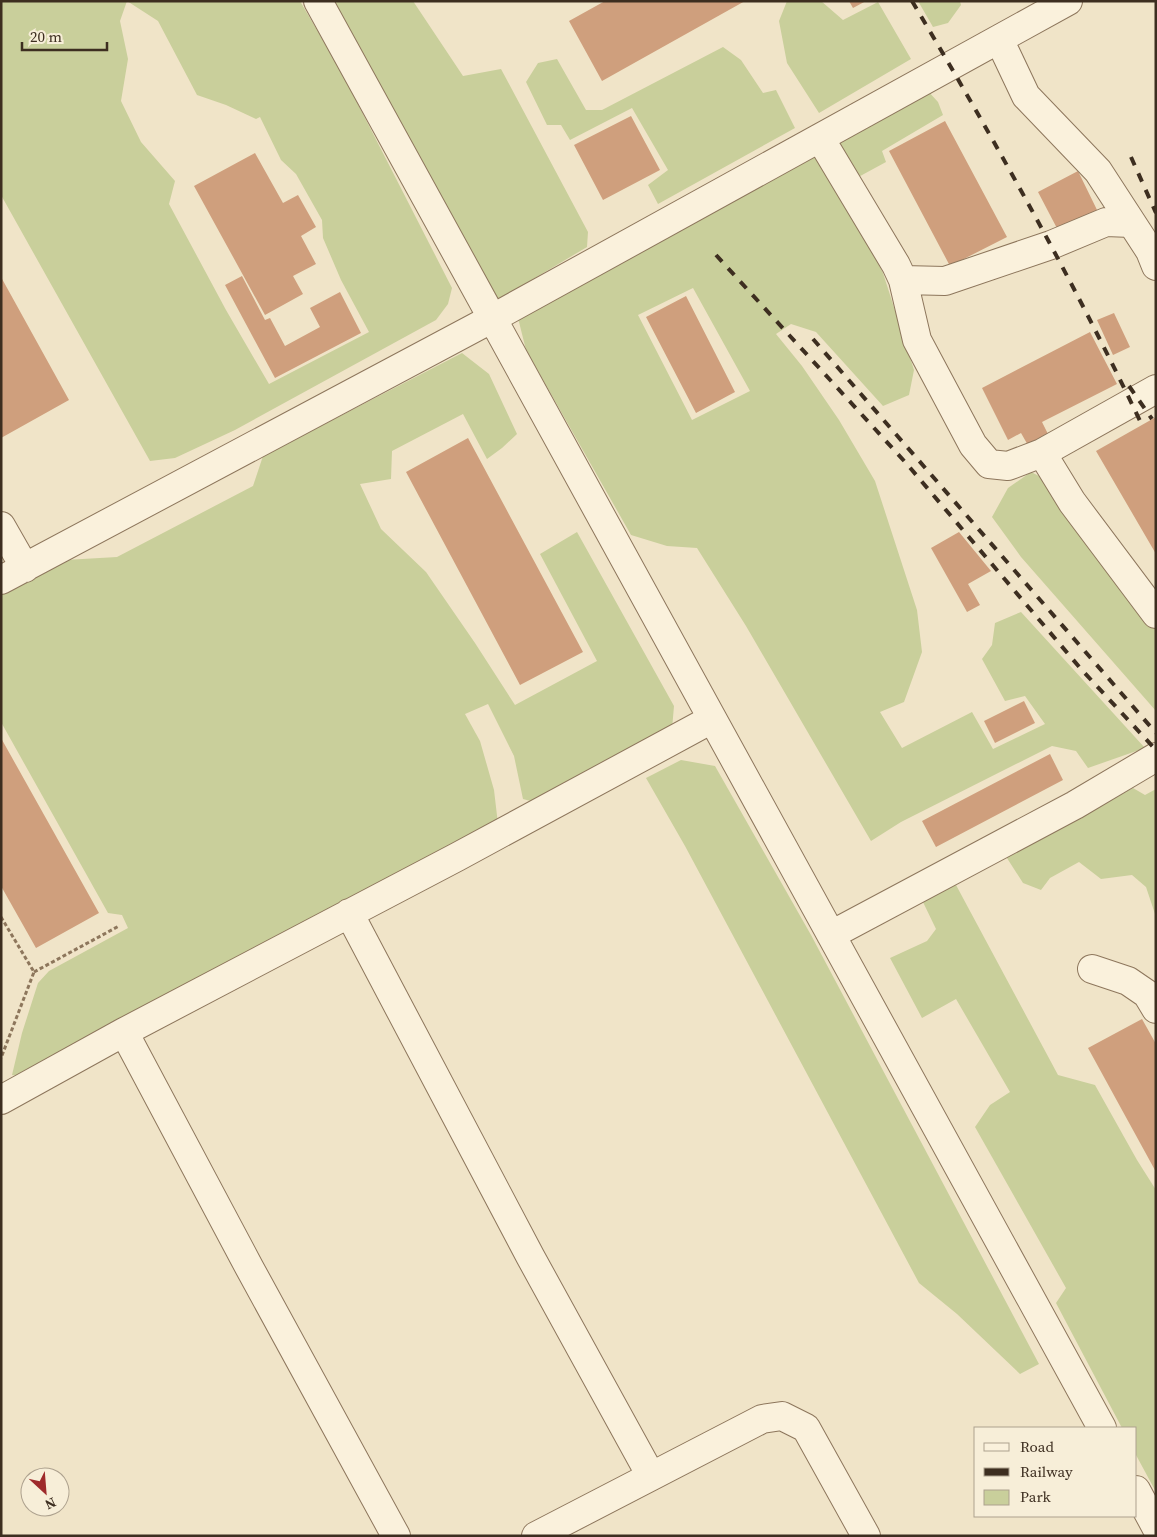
<svg xmlns="http://www.w3.org/2000/svg" width="1157" height="1537" font-family="'Source Serif 4',serif">
  <style>
    .green { fill: #c9cf9b; fill-rule: evenodd }
    .building { fill: #cf9f7d }
    .lines { fill: none; stroke-linecap: round; stroke-linejoin: round }
    .minor-casing { stroke: #8d765c; stroke-width: 30 }
    .path { stroke: #8d765c; stroke-width: 3; stroke-dasharray: 4 2.5; stroke-linecap: butt }
    .minor { stroke: #faf1dc; stroke-width: 28 }
    .rail { stroke: #3d2e20; stroke-width: 4; stroke-dasharray: 9 9; stroke-linecap: butt }
  </style>
  <rect width="100%" height="100%" fill="#f0e4c8"/>
  <path class="green" d="M 1,1 L 300,1 L 341,71 L 452,288 L 448,304 L 436,320 L 235,430 L 175,458 L 150,461 L 1,195 ZM 127,1 L 158,21 L 197,95 L 226,105 L 256,119 L 260,117 L 281,160 L 296,174 L 322,220 L 323,238 L 341,280 L 369,332 L 269,384 L 226,310 L 169,204 L 175,181 L 141,142 L 121,101 L 128,59 L 120,21 Z
    M 329,1 L 413,1 L 463,76 L 501,69 L 588,232 L 587,247 L 498,300 Z
    M 787,1 L 821,1 L 843,20 L 878,2 L 911,59 L 819,113 L 787,63 L 779,21 Z
    M 918,1 L 960,1 L 961,5 L 948,23 L 933,27 Z
    M 723,47 L 741,60 L 763,93 L 776,90 L 795,128 L 658,204 L 648,185 L 668,170 L 632,108 L 570,140 L 561,125 L 547,125 L 526,82 L 538,63 L 557,59 L 586,110 L 602,110 Z
    M 927,90 L 938,102 L 943,115 L 882,151 L 886,162 L 840,187 L 883,273 L 914,370 L 909,395 L 883,406 L 816,332 L 791,324 L 776,334 L 802,366 L 839,420 L 875,481 L 917,610 L 922,652 L 904,702 L 880,712 L 902,748 L 972,712 L 993,749 L 1045,724 L 1025,696 L 1005,701 L 982,659 L 992,645 L 995,623 L 1021,612 L 1145,748 L 1088,768 L 1076,751 L 1052,746 L 901,822 L 871,841 L 746,626 L 697,548 L 667,546 L 631,535 L 526,350 L 518,318 ZM 693,288 L 750,391 L 692,420 L 638,315 Z
    M 462,353 L 489,374 L 517,434 L 502,448 L 487,459 L 463,414 L 392,451 L 391,479 L 360,484 L 381,529 L 426,572 L 475,643 L 515,705 L 597,661 L 540,554 L 577,532 L 674,706 L 672,729 L 538,803 L 523,799 L 514,756 L 488,704 L 465,714 L 480,741 L 494,790 L 498,824 L 25,1077 L 12,1075 L 22,1033 L 38,983 L 49,971 L 128,928 L 122,915 L 108,913 L 1,722 L 1,594 L 65,560 L 117,557 L 253,486 L 263,456 Z
    M 1031,472 L 1047,480 L 1156,624 L 1156,711 L 1021,557 L 992,517 L 1008,488 Z
    M 681,760 L 715,766 L 811,935 L 1039,1364 L 1020,1374 L 957,1314 L 919,1283 L 685,846 L 646,778 Z
    M 1133,788 L 1145,795 L 1156,789 L 1156,917 L 1146,887 L 1132,875 L 1101,879 L 1079,862 L 1050,878 L 1041,890 L 1023,883 L 1005,855 Z
    M 956,885 L 1058,1075 L 1095,1085 L 1137,1160 L 1156,1190 L 1156,1492 L 1136,1455 L 1136,1428 L 1122,1428 L 1056,1303 L 1066,1288 L 975,1127 L 990,1105 L 1010,1092 L 956,999 L 922,1018 L 890,958 L 927,941 L 936,929 L 922,900 Z"/>
  <path class="building" d="M 605,1 L 745,1 L 602,81 L 569,21 Z
    M 849,1 L 866,1 L 853,8 Z
    M 631,116 L 660,170 L 603,200 L 574,145 Z
    M 945,121 L 1007,237 L 950,266 L 889,151 Z
    M 255,153 L 283,203 L 298,195 L 316,227 L 301,236 L 316,264 L 293,276 L 303,294 L 265,315 L 194,186 Z
    M 1078,171 L 1099,214 L 1060,234 L 1038,192 Z
    M 242,276 L 265,320 L 270,318 L 285,346 L 320,327 L 310,308 L 340,292 L 361,333 L 275,378 L 225,285 Z
    M 1,277 L 69,400 L 1,438 Z
    M 686,296 L 735,392 L 696,413 L 646,317 Z
    M 1114,313 L 1130,347 L 1113,355 L 1097,320 Z
    M 1090,332 L 1117,384 L 1042,422 L 1049,436 L 1029,447 L 1021,433 L 1008,440 L 982,388 Z
    M 1156,417 L 1156,554 L 1096,451 Z
    M 468,438 L 583,652 L 520,685 L 406,472 Z
    M 959,532 L 991,571 L 968,584 L 980,605 L 967,612 L 931,548 Z
    M 1024,701 L 1035,723 L 995,743 L 984,721 Z
    M 1,738 L 99,913 L 36,948 L 1,886 Z
    M 1050,754 L 1063,780 L 936,847 L 922,821 Z
    M 1142,1019 L 1156,1044 L 1156,1172 L 1088,1048 Z"/>
  <g class="lines">
    <g class="minor-casing">
      <path id="minor" d="M 318,1 L 1102,1428
        M 999,39 L 1026,96 L 1098,171 L 1150,251 L 1156,266
        M 820,138 L 896,265 L 903,280 L 917,340 L 973,445 L 989,464 L 1008,466 L 1042,453 L 1156,389
        M 903,280 L 945,281 L 1051,245 L 1106,222 L 1131,223
        M 1042,453 L 1072,502 L 1156,614
        M 1,526 L 25,568
        M 1,580 L 493,318 L 1068,1
        M 349,913 L 530,1256 L 651,1476
        M 831,935 L 1075,805 L 1156,757
        M 1092,969 L 1128,981 L 1147,994 L 1156,1009
        M 124,1032 L 249,1267 L 396,1536
        M 1,1100 L 124,1032 L 457,857 L 712,719
        M 1136,1490 L 1156,1527
        M 536,1536 L 762,1419 L 782,1416 L 806,1428 L 866,1536"/>
    </g>
    <path class="path" d="M 1,917 L 34,972 L 1,1058
      M 34,972 L 119,926"/>
    <use href="#minor" class="minor"/>
    <path class="rail" d="M 912,1 C 994,139 1073,280 1142,425
      M 1131,157 L 1156,213
      M 716,255 L 906,463 L 1081,669 L 1156,750
      M 813,339 L 1156,733
      M 1129,386 L 1152,419"/>
  </g>
  <rect width="1157" height="1537" fill="none" stroke="#3d2e20" stroke-width="5"/>
  <rect x="974" y="1427" width="162" height="90" fill="#f7eed8" stroke="#ada18e"/>
  <rect x="984" y="1443" width="25" height="8" fill="#faf1dc" stroke="#ada18e"/>
  <text x="1020" y="1452" font-size="15" fill="#3d2e20">Road</text>
  <rect x="984" y="1468" width="25" height="8" fill="#3d2e20" stroke="#ada18e"/>
  <text x="1020" y="1477" font-size="15" fill="#3d2e20">Railway</text>
  <rect x="984" y="1490" width="25" height="15" fill="#c9cf9b" stroke="#ada18e"/>
  <text x="1020" y="1502" font-size="15" fill="#3d2e20">Park</text>
  <g transform="translate(45 1492) rotate(154)"><circle r="24" fill="#f7eed8" stroke="#ada18e"/>
  <path d="M0-4L9 19L0 12L-9 19Z" fill="#9e2a2b"/>
  <text y="-8" font-size="14" font-weight="bold" text-anchor="middle" fill="#3d2e20">N</text>
  </g>
  <path d="M22 42v8h85v-8" fill="none" stroke="#3d2e20" stroke-width="2.5"/>
  <text x="30" y="42" font-size="15" fill="#3d2e20" stroke="#f7eed8" stroke-width="4" paint-order="stroke">20 m</text>
</svg>
